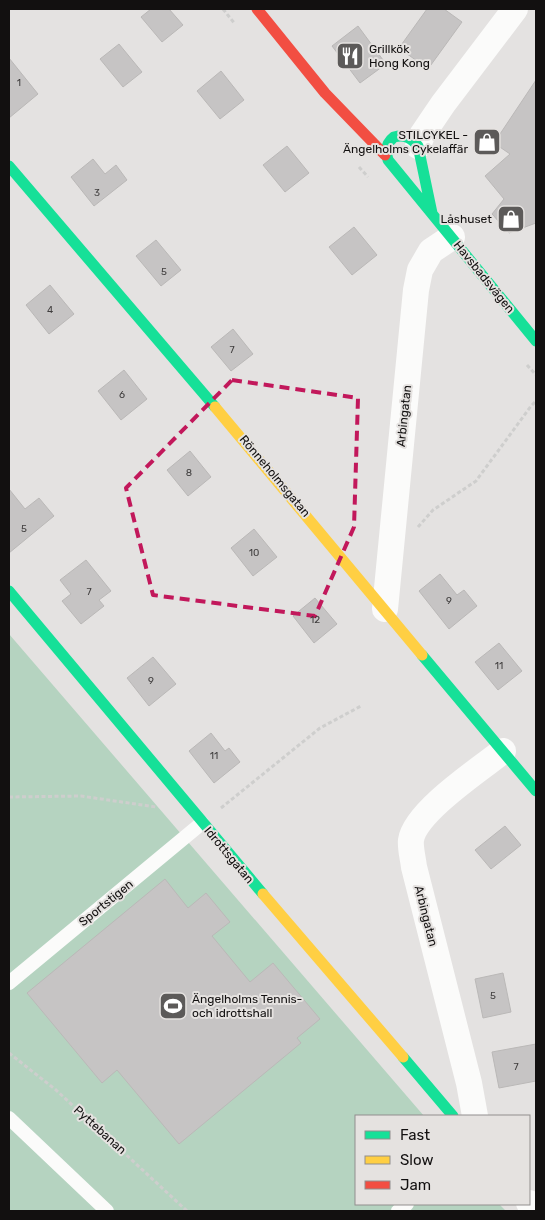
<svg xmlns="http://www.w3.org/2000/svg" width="545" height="1220" font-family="Rubik,sans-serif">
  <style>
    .green { fill: #b5d3c0 }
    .building { fill: #c6c4c4; stroke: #bab8b7 }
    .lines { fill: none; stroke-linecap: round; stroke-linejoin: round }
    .path { stroke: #cececd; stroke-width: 3; stroke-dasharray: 4 2.5; stroke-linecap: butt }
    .lane { stroke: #fbfbfa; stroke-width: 14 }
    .street { stroke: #fbfbfa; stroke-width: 26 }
    .fast { stroke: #16e098; stroke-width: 11 }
    .slow { stroke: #ffcf43; stroke-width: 11 }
    .jam { stroke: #f24e42; stroke-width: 11 }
    .marked { fill: none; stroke: #c2185b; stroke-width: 4; stroke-dasharray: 10 6; stroke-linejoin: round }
    .labels { text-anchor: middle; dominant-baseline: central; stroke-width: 4; stroke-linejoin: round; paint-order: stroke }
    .number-label { font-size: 10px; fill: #3f3d3d }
    .poi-label { font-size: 12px; fill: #121010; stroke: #e5e2e0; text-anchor: start }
    .street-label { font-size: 12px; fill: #121010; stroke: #e5e2e0 }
  </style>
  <rect width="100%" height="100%" fill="#e4e2e1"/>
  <path class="green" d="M 9,634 L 424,1116 L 356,1116 L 356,1204 L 499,1204 L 506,1211 L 9,1211 Z"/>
  <path class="building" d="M 151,9 L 169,9 L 183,25 L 162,42 L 141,17 Z
    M 427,9 L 444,9 L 462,22 L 428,69 L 399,48 Z
    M 358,26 L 386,64 L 360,83 L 332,46 Z
    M 119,44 L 142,72 L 123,87 L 100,59 Z
    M 9,58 L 38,94 L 9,118 Z
    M 221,71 L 244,100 L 220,119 L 197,91 Z
    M 536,80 L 536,223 L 509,233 L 492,214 L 504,199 L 485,176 L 510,154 L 494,143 Z
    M 287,146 L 309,173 L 285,192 L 263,165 Z
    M 93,159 L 105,174 L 116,165 L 127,180 L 94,206 L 71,177 Z
    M 354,227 L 377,255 L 352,275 L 329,247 Z
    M 156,240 L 181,270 L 161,286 L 136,256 Z
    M 50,285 L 74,314 L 49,334 L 26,305 Z
    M 233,329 L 253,354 L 231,371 L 211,347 Z
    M 124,370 L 147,399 L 121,420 L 98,391 Z
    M 190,451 L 211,477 L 188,496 L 167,470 Z
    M 9,489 L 25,509 L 39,498 L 54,516 L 9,553 Z
    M 254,529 L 277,557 L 253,576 L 231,548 Z
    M 86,560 L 111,591 L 99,600 L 104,606 L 81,624 L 62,601 L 71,594 L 60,580 Z
    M 440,574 L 457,595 L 464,590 L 477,606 L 449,629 L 419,591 Z
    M 315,598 L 337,624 L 314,643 L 293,616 Z
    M 499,643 L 522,671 L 498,690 L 475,662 Z
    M 153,657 L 176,684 L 149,706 L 127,678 Z
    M 211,733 L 225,751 L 229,748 L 240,762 L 214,783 L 189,751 Z
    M 505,826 L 521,845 L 491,869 L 475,850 Z
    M 165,879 L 188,908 L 206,893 L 230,922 L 212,936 L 250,982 L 273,963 L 320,1019 L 297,1038 L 301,1043 L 179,1144 L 117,1070 L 102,1083 L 27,993 Z
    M 503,973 L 511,1012 L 483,1018 L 475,979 Z
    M 536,1044 L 536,1081 L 499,1088 L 492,1052 Z"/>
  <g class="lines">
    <path class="path" d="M 223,9 L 235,24
      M 359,167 L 368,177
      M 527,365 L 536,375
      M 418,527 L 433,510 L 476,481 L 531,406 L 536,401
      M 9,797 L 81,796 L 156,807
      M 221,808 L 320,728 L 361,706
      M 9,1053 L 56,1090 L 187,1211"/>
    <path class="lane" d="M 9,983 L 202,823
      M 9,1118 L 107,1211
      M 398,1211 L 407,1204"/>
    <path class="street" d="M 418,146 L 422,135 L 443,104 L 515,9
      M 385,609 L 416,290 L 420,270 L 431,251 L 452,237
      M 475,1116 L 469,1083 L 414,867 C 413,858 410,848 411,840 C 415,812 480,769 503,751
      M 529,1203 L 536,1211"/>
    <path class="fast" d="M 9,166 L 215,407
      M 432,213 L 418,146 C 411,138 405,134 394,137 C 386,143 385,150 388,160 L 536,341
      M 9,591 L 263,894
      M 422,655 L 536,791
      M 403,1057 L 453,1116"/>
    <path class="slow" d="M 215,407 L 422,655
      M 263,894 L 403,1057"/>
    <path class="jam" d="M 257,9 L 325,93 L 385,155"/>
  </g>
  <path class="marked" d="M 232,380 L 358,398 L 354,527 L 315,616 L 153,595 L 126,488 Z"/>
  <defs>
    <g id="restaurant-square" transform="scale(1.4375)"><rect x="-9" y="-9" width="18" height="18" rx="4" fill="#5c5a59" stroke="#e5e2e0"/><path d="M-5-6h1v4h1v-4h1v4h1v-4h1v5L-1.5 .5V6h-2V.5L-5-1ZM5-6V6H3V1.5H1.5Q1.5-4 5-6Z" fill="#fff"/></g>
    <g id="shop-square" transform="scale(1.4375)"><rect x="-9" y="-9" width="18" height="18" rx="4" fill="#5c5a59" stroke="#e5e2e0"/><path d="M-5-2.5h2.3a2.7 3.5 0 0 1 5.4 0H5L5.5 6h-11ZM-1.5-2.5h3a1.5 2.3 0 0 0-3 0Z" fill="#fff"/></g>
    <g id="stadium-square" transform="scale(1.4375)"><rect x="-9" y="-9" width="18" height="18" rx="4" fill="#5c5a59" stroke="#e5e2e0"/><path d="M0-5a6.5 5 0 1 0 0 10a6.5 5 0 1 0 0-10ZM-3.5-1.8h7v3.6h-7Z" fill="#fff"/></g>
  </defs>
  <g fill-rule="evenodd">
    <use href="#restaurant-square" x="350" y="56"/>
    <use href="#shop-square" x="487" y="142"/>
    <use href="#shop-square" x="511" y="219"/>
    <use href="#stadium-square" x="173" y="1006"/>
  </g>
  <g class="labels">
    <g class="number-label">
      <text x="19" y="83">1</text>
      <text x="97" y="193">3</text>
      <text x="164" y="272">5</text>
      <text x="50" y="310">4</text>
      <text x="232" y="350">7</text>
      <text x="122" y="395">6</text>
      <text x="189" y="473">8</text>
      <text x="24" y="529">5</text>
      <text x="254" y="553">10</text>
      <text x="89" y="592">7</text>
      <text x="449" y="601">9</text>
      <text x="315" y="620">12</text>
      <text x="499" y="666">11</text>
      <text x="151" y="681">9</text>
      <text x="214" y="756">11</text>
      <text x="493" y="996">5</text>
      <text x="516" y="1067">7</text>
    </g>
    <g class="poi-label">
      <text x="369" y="49">Grillkök<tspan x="369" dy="14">Hong Kong</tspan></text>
      <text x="468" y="135" text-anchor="end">STILCYKEL -<tspan x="468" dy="14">Ängelholms Cykelaffär</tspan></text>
      <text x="492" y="219" text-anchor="end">Låshuset</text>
      <text x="192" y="999">Ängelholms Tennis-<tspan x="192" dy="14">och idrottshall</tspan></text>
    </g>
    <g class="street-label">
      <text transform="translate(484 277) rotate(51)">Havsbadsvägen</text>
      <text transform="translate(404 416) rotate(-84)">Arbingatan</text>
      <text transform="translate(275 476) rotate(50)">Rönneholmsgatan</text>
      <text transform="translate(229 855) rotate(50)">Idrottsgatan</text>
      <text transform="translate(106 903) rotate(-39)">Sportstigen</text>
      <text transform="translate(426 916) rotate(76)">Arbingatan</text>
      <text transform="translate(100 1130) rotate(42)">Pyttebanan</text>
    </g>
  </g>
  <rect width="545" height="1220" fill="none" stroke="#121010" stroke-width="20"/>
  <rect x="355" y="1115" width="175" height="90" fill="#e5e2e0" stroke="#918e8d"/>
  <rect x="365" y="1131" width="25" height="8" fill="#16e098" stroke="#918e8d"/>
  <text x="400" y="1140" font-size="15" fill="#121010">Fast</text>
  <rect x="365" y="1156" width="25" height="8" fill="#ffcf43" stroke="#918e8d"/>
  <text x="400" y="1165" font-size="15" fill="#121010">Slow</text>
  <rect x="365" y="1181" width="25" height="8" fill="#f24e42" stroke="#918e8d"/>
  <text x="400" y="1190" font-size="15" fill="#121010">Jam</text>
</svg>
